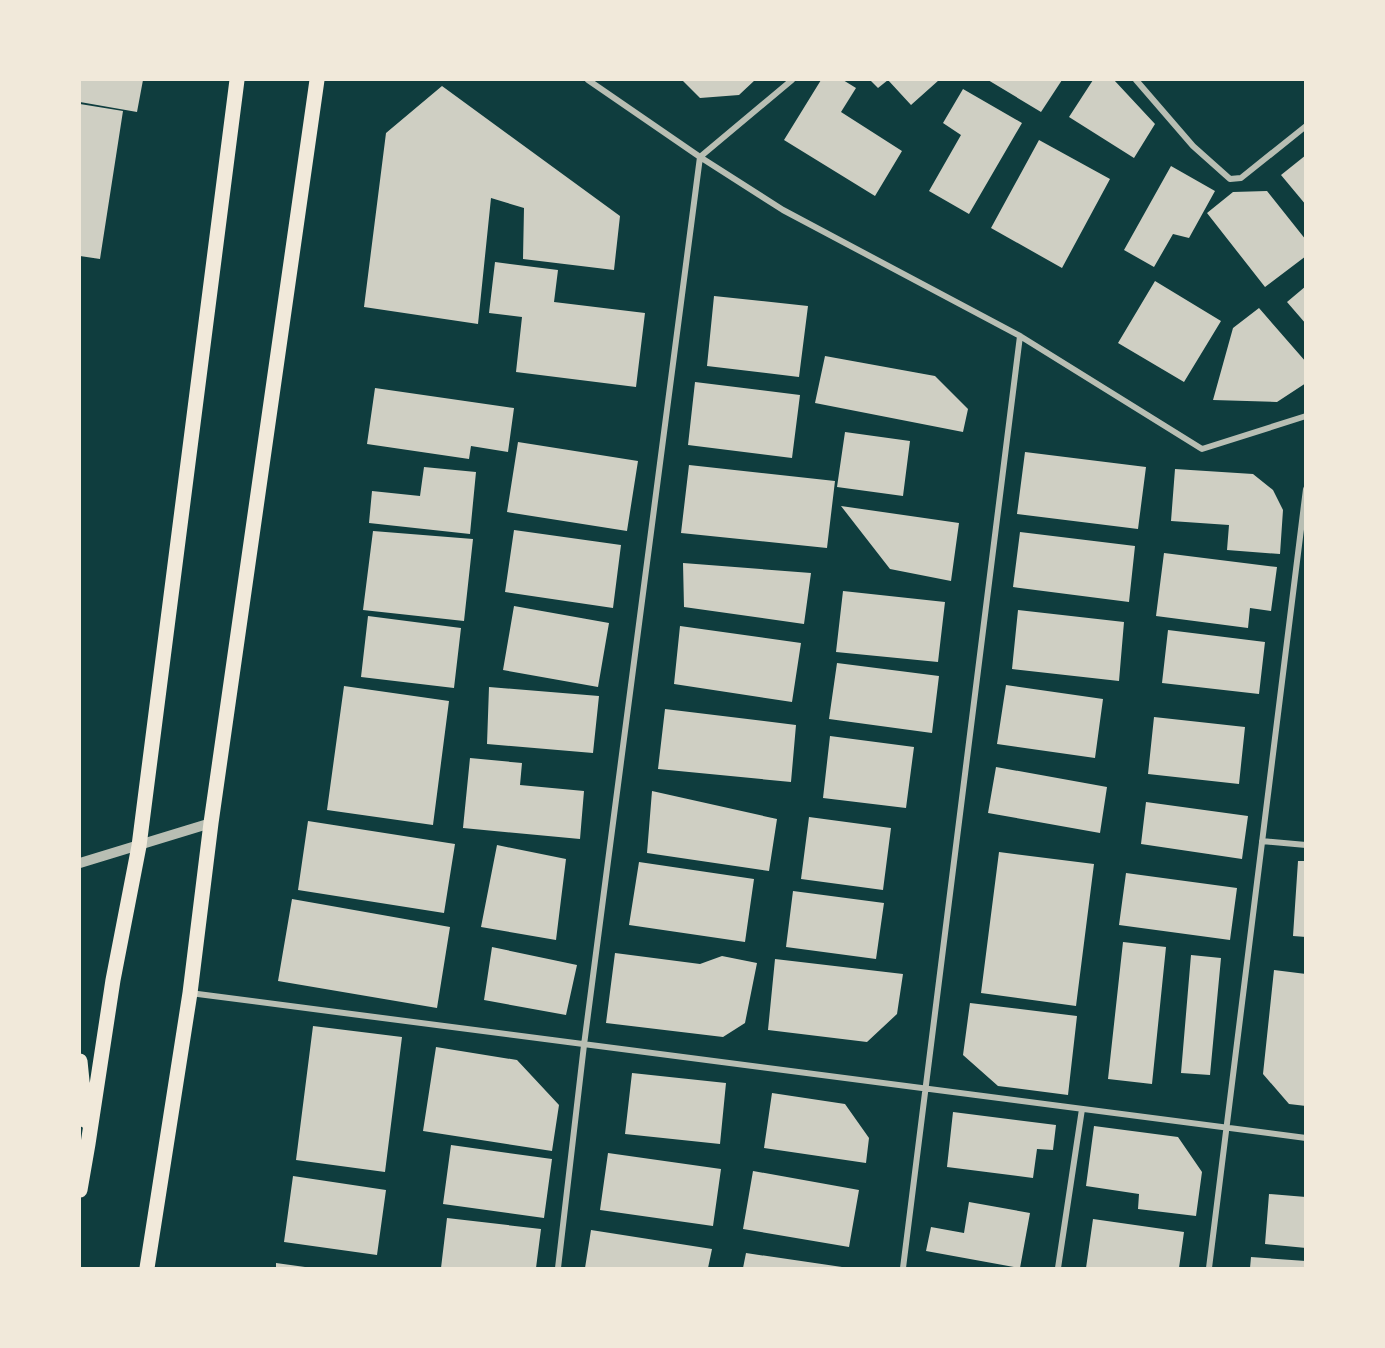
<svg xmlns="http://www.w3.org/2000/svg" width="1385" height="1348" font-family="'Exo 2',sans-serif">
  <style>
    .building { fill: #cfcfc3 }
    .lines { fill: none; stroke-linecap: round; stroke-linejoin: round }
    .minor { stroke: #b8beb3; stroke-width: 6 }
    .tertiary { stroke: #b8beb3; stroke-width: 10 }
    .primary { stroke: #f1e9da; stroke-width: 15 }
  </style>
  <rect width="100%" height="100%" fill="#0f3d3e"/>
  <path class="building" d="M 80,80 L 143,80 L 137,112 L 80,102 Z
    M 682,80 L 755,80 L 739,95 L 700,98 Z
    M 821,80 L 843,80 L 856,88 L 841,112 L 902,151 L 875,196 L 784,140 Z
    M 870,80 L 888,80 L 878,88 Z
    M 888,80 L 939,80 L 911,105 Z
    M 988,80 L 1062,80 L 1041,112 Z
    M 1093,80 L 1114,80 L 1155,124 L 1134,158 L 1069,117 Z
    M 442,86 L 620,216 L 614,270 L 523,259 L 524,208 L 491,198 L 478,324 L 364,307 L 386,133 Z
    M 963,89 L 1022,123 L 969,214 L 929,191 L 961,135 L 943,123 Z
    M 80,104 L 123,111 L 100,259 L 80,256 Z
    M 1039,140 L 1110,179 L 1062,268 L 991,228 Z
    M 1306,155 L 1306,205 L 1281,175 Z
    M 1171,166 L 1215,191 L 1189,238 L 1173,234 L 1154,267 L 1124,250 Z
    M 1267,191 L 1306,240 L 1306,256 L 1265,287 L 1207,213 L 1233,192 Z
    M 495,262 L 558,270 L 554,302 L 645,313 L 636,387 L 516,372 L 522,317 L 489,313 Z
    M 1155,281 L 1221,321 L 1184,382 L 1118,343 Z
    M 1306,286 L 1306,324 L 1287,302 Z
    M 714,296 L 808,306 L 799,377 L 707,366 Z
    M 1259,308 L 1306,362 L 1306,383 L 1277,402 L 1213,400 L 1233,328 Z
    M 825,356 L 935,376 L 968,409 L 963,432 L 815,403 Z
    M 695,382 L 800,395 L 792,458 L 688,445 Z
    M 375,388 L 514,408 L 508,452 L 471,446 L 469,459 L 367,444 Z
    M 845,432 L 910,441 L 903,496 L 837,487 Z
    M 518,442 L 638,461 L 627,531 L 507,512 Z
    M 1025,452 L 1146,467 L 1138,529 L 1017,514 Z
    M 689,465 L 835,481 L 827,548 L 681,533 Z
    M 424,467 L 476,472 L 470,534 L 369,523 L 372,491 L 420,496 Z
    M 1175,469 L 1253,474 L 1273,490 L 1283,510 L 1280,554 L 1227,550 L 1229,525 L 1171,521 Z
    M 841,506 L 959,523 L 951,581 L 890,569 Z
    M 514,530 L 621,545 L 613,608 L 505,592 Z
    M 373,531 L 473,539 L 464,621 L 363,610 Z
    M 1020,532 L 1135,546 L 1129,602 L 1013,587 Z
    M 1164,553 L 1277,567 L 1271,611 L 1250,608 L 1248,628 L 1156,616 Z
    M 683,563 L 811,573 L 804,624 L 684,607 Z
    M 843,591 L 945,602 L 938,662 L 836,652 Z
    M 514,606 L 609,623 L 598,687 L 503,670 Z
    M 1018,610 L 1124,622 L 1119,681 L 1012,669 Z
    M 368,616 L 461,628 L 454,688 L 361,677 Z
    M 680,626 L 801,643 L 792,702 L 674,684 Z
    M 1168,630 L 1265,642 L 1259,694 L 1162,683 Z
    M 837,663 L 939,676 L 932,733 L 829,719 Z
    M 1006,685 L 1103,699 L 1095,758 L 997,744 Z
    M 344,686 L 449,701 L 433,825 L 327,810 Z
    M 489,687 L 599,696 L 593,753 L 487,744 Z
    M 665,709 L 796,725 L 791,782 L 658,769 Z
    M 1154,717 L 1245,727 L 1239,784 L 1148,774 Z
    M 830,736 L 914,747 L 906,808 L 823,798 Z
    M 470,758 L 522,763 L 520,785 L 584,791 L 580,839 L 463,828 Z
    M 996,767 L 1107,787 L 1100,833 L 988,813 Z
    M 652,791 L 777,819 L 769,871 L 647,853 Z
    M 1146,802 L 1248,816 L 1242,859 L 1141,844 Z
    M 809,817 L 891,828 L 883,890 L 801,879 Z
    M 308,821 L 455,844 L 444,913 L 298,890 Z
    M 497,845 L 566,859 L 556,940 L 481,927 Z
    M 999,852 L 1094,864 L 1076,1006 L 981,993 Z
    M 1298,861 L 1306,861 L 1306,937 L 1293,936 Z
    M 639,862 L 754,879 L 745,942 L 629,925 Z
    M 1126,873 L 1237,888 L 1230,940 L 1119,925 Z
    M 793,891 L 884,903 L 876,959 L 786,947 Z
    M 292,899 L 450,927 L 437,1008 L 278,981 Z
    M 1123,942 L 1166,947 L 1152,1084 L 1108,1079 Z
    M 492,947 L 577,965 L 566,1015 L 484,1000 Z
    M 615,953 L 700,964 L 722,956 L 757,963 L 745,1023 L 723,1037 L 606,1023 Z
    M 1191,955 L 1221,958 L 1210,1075 L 1181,1073 Z
    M 775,959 L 903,974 L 897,1014 L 867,1042 L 768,1030 Z
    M 1274,970 L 1306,974 L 1306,1106 L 1289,1104 L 1263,1074 Z
    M 970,1003 L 1077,1016 L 1068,1095 L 998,1086 L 963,1055 Z
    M 313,1026 L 402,1037 L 385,1172 L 296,1160 Z
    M 436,1047 L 517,1060 L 559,1105 L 552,1151 L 423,1131 Z
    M 632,1073 L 726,1083 L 720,1144 L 625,1134 Z
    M 772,1093 L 845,1104 L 869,1138 L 866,1163 L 764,1148 Z
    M 953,1112 L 1056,1125 L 1053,1150 L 1037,1149 L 1033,1178 L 947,1167 Z
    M 1094,1126 L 1178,1137 L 1202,1172 L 1196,1216 L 1138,1209 L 1139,1194 L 1086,1186 Z
    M 451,1145 L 552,1159 L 544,1218 L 443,1204 Z
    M 608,1153 L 721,1169 L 713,1226 L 600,1210 Z
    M 753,1171 L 859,1190 L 849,1247 L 743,1229 Z
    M 293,1176 L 386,1190 L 377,1255 L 284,1242 Z
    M 1269,1194 L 1306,1197 L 1306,1248 L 1265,1244 Z
    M 969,1202 L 1030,1213 L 1020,1268 L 926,1251 L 931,1227 L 964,1233 Z
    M 447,1218 L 541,1229 L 536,1268 L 441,1268 Z
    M 1093,1219 L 1184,1232 L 1179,1268 L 1086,1268 Z
    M 591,1230 L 712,1249 L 708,1268 L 585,1268 Z
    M 746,1253 L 842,1267 L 842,1268 L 743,1268 Z
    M 1251,1257 L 1306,1261 L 1306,1268 L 1250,1268 Z
    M 276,1263 L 305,1267 L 305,1268 L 276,1268 Z"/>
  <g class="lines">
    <path class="minor" d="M 588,80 L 700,157 L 783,210 L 1020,336 L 1202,449 L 1306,416
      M 1136,80 L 1193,146 L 1230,179 L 1241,178 L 1306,126
      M 1262,841 L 1306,845
      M 190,993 L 1306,1138
      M 558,1268 L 584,1045 L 700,157 L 792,80
      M 903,1268 L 1020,336
      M 1058,1268 L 1082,1109
      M 1209,1268 L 1306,489"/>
    <path class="tertiary" d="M 80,863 L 211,823"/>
    <path class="primary" d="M 80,1061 L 86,1121
      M 80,1190 L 88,1144 L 113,980 L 139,846 L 237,80
      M 147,1268 L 190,993 L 211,823 L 317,80"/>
  </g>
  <rect width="1385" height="1348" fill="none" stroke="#f1e9da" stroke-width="162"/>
</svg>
